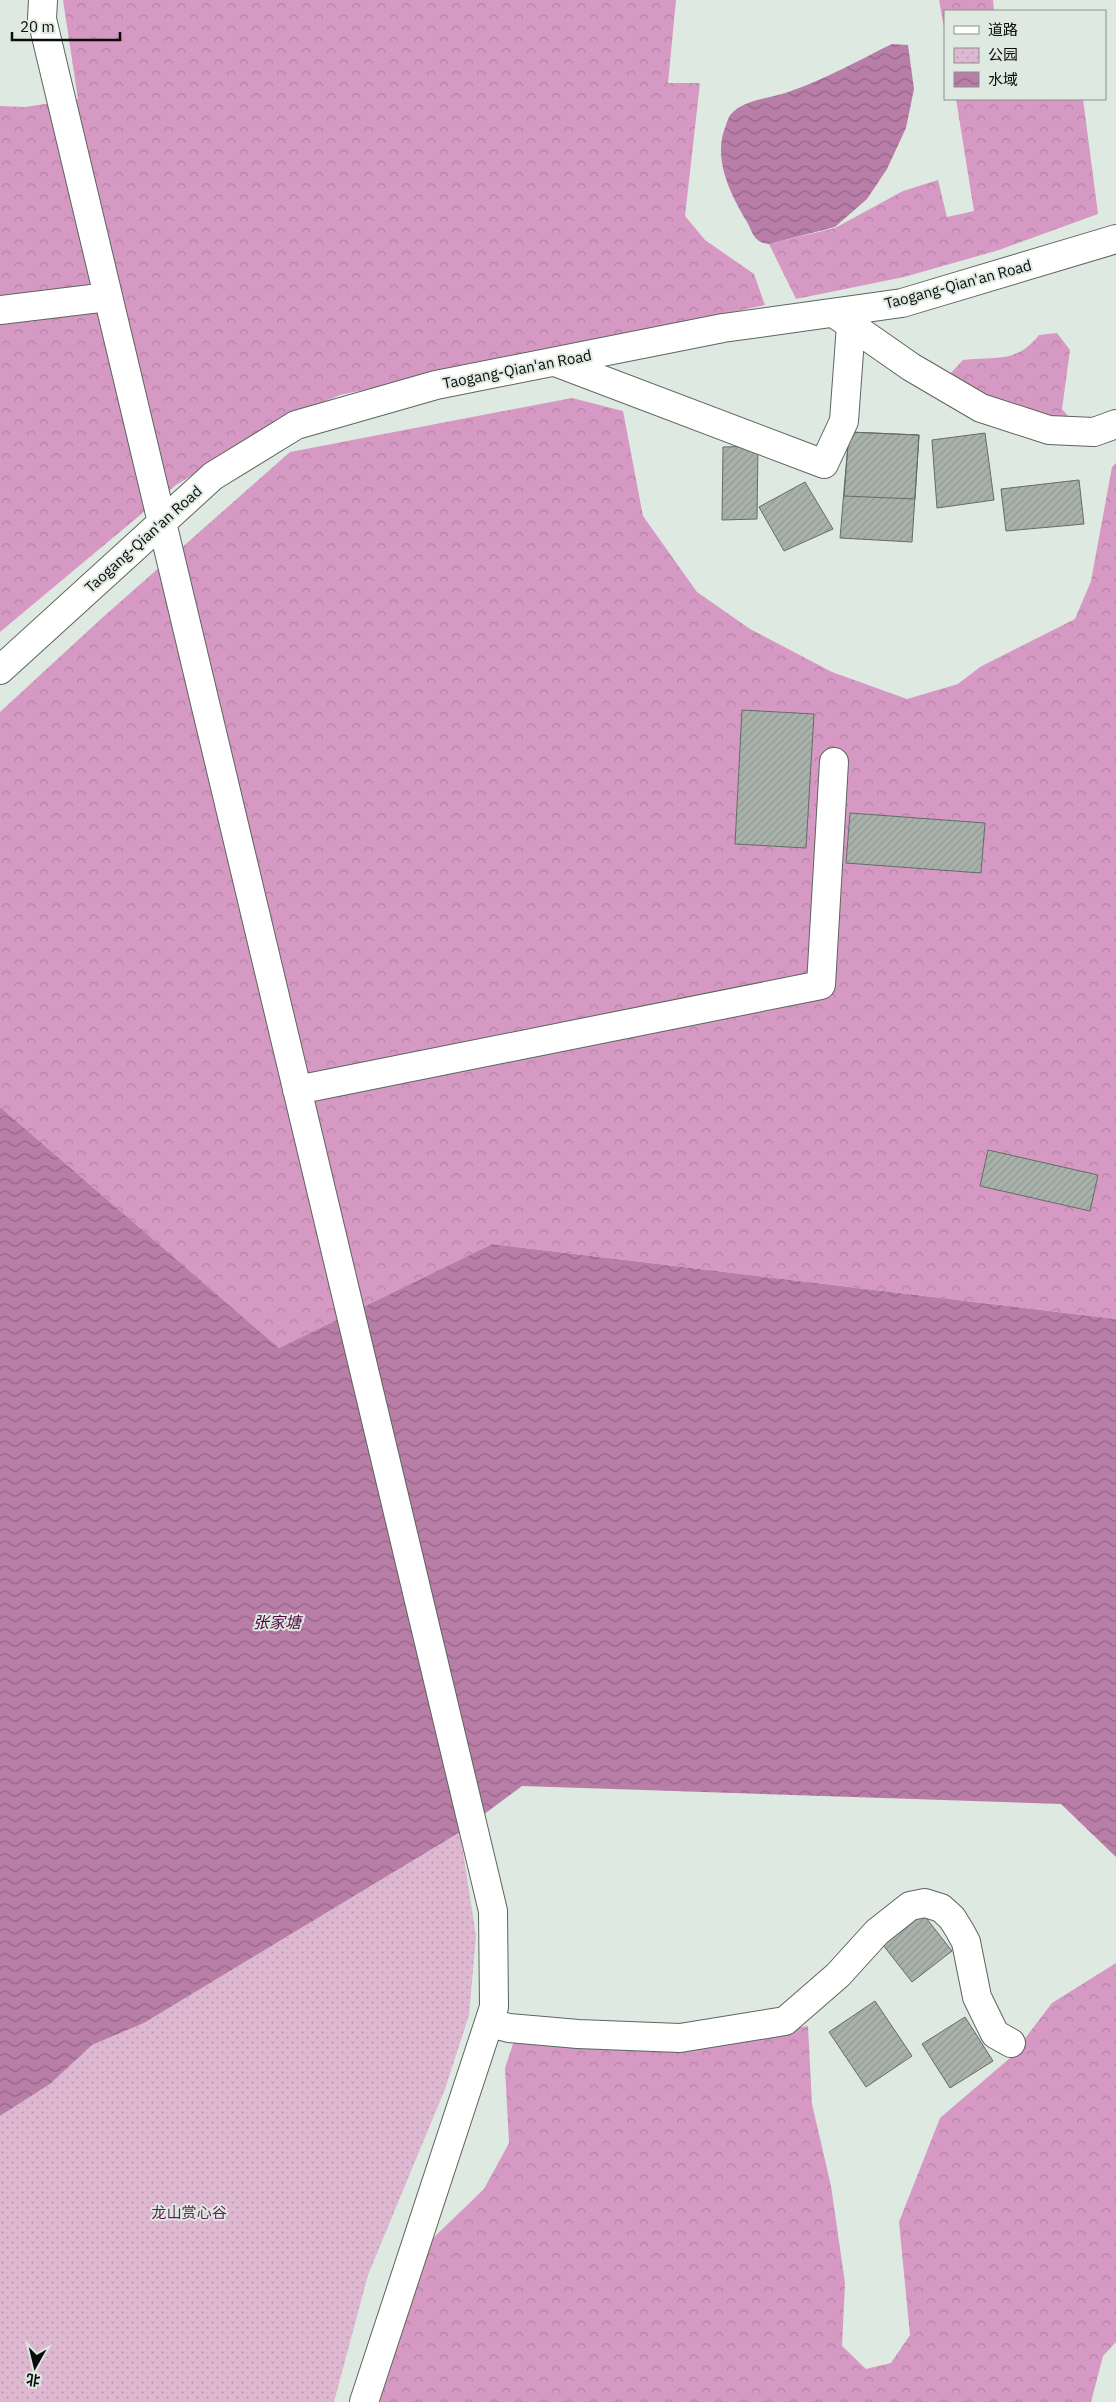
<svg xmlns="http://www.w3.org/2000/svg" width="1116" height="2402" font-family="'IBM Plex Sans','Noto Sans SC',sans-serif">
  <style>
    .forest { fill: url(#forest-crowns) }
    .park { fill: url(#park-dots) }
    .water { fill: url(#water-waves) }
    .building { fill: url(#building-hatch); stroke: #636d66 }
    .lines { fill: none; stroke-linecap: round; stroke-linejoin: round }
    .minor-casing { stroke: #5c655f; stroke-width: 30 }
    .minor { stroke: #fff; stroke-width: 28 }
    .labels { text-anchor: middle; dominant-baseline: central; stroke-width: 4; stroke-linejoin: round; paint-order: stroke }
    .street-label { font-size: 15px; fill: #0a0d0b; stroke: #dee9e1 }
    .park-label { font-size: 15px; fill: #631c52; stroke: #dee9e1 }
    .water-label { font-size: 16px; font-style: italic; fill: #4f053f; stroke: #dee9e1 }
  </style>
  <defs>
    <pattern id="forest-crowns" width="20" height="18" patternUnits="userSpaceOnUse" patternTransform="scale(1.25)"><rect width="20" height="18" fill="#d699c3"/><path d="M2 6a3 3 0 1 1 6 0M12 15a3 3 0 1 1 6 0" fill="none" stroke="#b683a6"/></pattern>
    <pattern id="park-dots" width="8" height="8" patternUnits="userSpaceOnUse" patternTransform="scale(1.25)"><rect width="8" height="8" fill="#deb7d1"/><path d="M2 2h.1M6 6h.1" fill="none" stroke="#bd9cb2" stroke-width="1.8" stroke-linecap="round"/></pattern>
    <pattern id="water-waves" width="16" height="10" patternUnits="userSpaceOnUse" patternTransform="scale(1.25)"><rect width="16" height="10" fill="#b97ea7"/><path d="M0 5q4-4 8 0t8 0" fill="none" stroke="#956686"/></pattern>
    <pattern id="building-hatch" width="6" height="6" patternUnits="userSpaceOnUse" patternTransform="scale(1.25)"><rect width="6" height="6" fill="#a8b2ab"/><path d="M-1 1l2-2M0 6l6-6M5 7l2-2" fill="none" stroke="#8f9892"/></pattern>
  </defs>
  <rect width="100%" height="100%" fill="#dee9e1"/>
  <path class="forest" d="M 63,0 L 676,0 L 668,83 L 700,83 L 685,216 L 705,240 L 754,274 L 765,305 L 340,395 L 285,418 L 176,485 L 0,632 L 0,106 L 25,107 L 78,99 Z
    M 939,0 L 993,0 L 994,11 L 945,11 L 945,33 Z
    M 956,99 L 1083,99 L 1098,214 L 999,250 L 904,277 L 796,299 L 769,244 L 835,228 L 903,191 L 938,180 L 947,217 L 974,211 Z
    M 1057,333 L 1070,350 L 1062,409 L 1069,417 L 1086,422 C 1033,418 995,400 948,376 L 963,360 C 996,356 1016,364 1039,335 Z
    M 572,398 L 623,411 L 643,516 L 697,592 L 750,629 L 832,672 L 907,699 L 958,684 L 980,667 L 1075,619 L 1091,581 L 1112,467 L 1116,463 L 1116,1319 L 492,1244 L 279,1348 L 0,1107 L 0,712 L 102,618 L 290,452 Z
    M 1116,1963 L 1116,2342 L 1103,2356 L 1091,2402 L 375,2402 L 426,2245 L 484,2189 L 509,2143 L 505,2068 L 517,2032 L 684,2045 L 808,2026 L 812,2104 L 831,2186 L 845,2283 L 842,2346 L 866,2369 L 891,2363 L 910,2335 L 899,2222 L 940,2118 L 1010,2058 L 1052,2003 Z"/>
  <path class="park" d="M 460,1832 L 476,1936 L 469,2015 L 445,2089 L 368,2275 L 334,2402 L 0,2402 L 0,2116 L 50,2084 L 92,2045 L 144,2023 Z"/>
  <path class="water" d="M 892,44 L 908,45 L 914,89 L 906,128 L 887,169 L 867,199 L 835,227 L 769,244 C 754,243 753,233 747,222 C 730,193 712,158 726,125 C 727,122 729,116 731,114 C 745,99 773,98 791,91 C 826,79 859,60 892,44 Z
    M 0,1107 L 279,1348 L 492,1244 L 1116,1319 L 1116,1857 L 1061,1804 L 522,1786 L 460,1832 L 144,2023 L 92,2045 L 50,2084 L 0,2116 Z"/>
  <path class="building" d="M 849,432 L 919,435 L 912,542 L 840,538 Z
    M 849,432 L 919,435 L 915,499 L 844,496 Z
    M 985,433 L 994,500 L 937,508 L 932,440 Z
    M 758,446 L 757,519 L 722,520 L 723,447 Z
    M 1079,480 L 1084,524 L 1006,531 L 1001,489 Z
    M 805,482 L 833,529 L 784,551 L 759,507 Z
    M 742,710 L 814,714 L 806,848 L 735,844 Z
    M 850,813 L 985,823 L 981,873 L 846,863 Z
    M 988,1150 L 1098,1175 L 1090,1211 L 980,1186 Z
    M 923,1914 L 952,1951 L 912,1982 L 883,1945 Z
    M 875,2001 L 912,2056 L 866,2087 L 829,2032 Z
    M 965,2017 L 993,2061 L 950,2088 L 922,2044 Z"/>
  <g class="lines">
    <g class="minor-casing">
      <path id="minor" d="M 43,0 L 42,19 L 493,1911 L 494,2007 L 364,2402
        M 0,310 L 108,297
        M 838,316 L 911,367 L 981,408 L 1049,430 L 1094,432 L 1116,424
        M 555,362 L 824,464 L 844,421 L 851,325
        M 0,670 L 213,476 L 296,425 L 436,385 L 723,328 L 902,303 L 1116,239
        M 297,1090 L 821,985 L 834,762
        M 489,2023 L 509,2028 L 578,2034 L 680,2038 L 785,2021 L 838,1975 L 877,1932 L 910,1906 L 925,1903 L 941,1908 L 952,1918 L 960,1931 L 966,1942 L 977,1997 L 995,2034 L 1011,2043"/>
    </g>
    <use href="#minor" class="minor"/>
  </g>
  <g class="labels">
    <g class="street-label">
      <text transform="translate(958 284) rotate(-15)">Taogang-Qian'an Road</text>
      <text transform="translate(517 369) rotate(-11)">Taogang-Qian'an Road</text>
      <text transform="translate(143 539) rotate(-42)">Taogang-Qian'an Road</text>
    </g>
    <g class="park-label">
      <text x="189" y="2212">龙山赏心谷</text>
    </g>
    <g class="water-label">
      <text x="277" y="1622">张家塘</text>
    </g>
  </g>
  <rect x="944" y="10" width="162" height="90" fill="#dee9e1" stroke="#89918b"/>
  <rect x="954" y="26" width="25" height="8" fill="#ffffff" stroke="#89918b"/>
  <text x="988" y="35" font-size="15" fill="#0a0d0b">道路</text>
  <rect x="954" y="48" width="25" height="15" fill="url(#park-dots)" stroke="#89918b"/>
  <text x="988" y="60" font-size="15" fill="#0a0d0b">公园</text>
  <rect x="954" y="72" width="25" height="15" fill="url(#water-waves)" stroke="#89918b"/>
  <text x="988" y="85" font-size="15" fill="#0a0d0b">水域</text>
  <g transform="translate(35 2367) rotate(188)" stroke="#dee9e1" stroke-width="4" paint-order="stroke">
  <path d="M0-4L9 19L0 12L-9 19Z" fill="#0a0d0b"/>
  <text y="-8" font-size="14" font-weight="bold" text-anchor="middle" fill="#0a0d0b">北</text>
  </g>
  <path d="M12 32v8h108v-8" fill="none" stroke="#0a0d0b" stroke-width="2.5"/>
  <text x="20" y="32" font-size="15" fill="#0a0d0b" stroke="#dee9e1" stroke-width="4" paint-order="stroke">20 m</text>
</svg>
